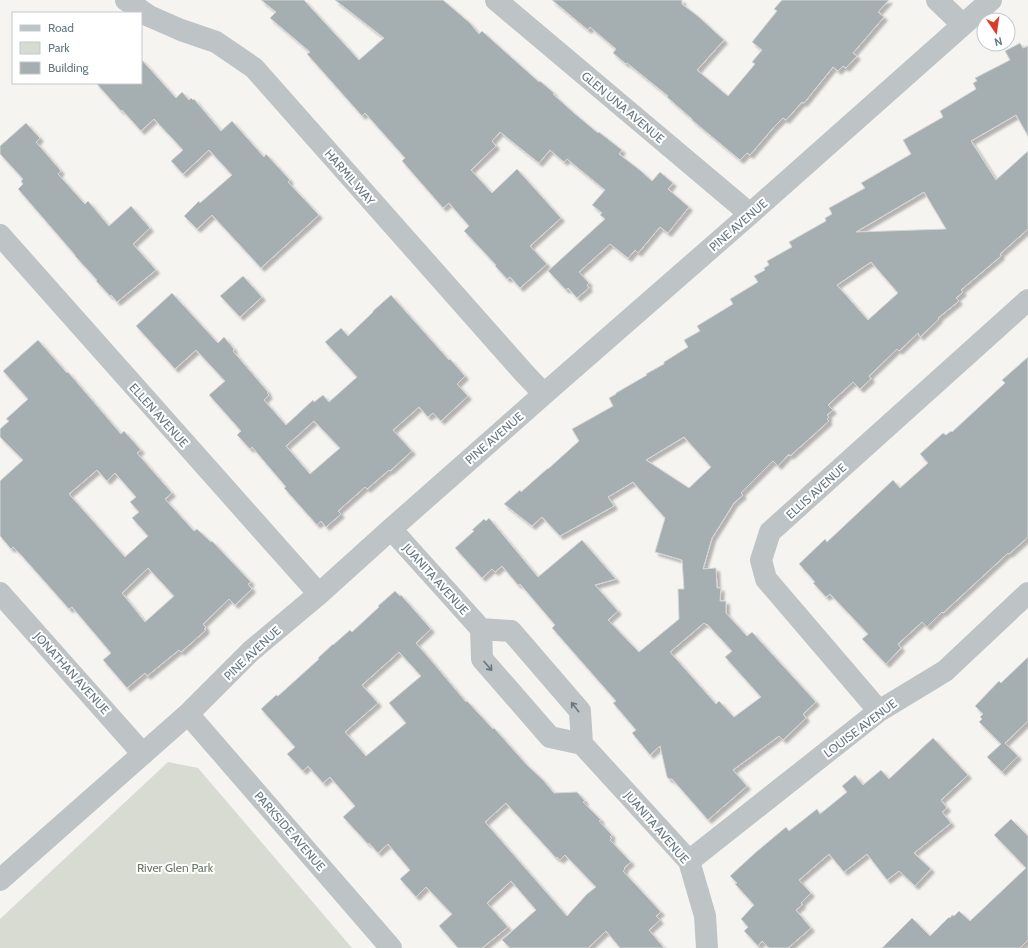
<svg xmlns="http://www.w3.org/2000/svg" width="1028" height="948" font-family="Cabin,sans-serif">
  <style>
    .green { fill: #d7dbd2 }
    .building { fill: #a5afb2; stroke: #d6d6d4; fill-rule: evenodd; filter: url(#shadow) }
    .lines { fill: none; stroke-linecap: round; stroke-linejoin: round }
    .minor { stroke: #bec3c5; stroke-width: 22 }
    .oneway { stroke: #657881 }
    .labels { text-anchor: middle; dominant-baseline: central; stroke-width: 4; stroke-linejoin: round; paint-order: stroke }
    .street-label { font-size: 12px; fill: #657881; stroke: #fff }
    .park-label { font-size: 12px; fill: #6a7863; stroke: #fff }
  </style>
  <defs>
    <filter id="shadow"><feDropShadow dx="3.5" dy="3.5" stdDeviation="1" flood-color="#0004"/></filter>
  </defs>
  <rect width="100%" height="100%" fill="#f5f4f1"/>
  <path class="green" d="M 168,762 L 198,768 L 352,948 L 0,948 L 0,919 Z"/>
  <path class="building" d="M 261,0 L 304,0 L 359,60 L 384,38 L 335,0 L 443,0 L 470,23 L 479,34 L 482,31 L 539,82 L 540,81 L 554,93 L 553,94 L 574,113 L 598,133 L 599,132 L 622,150 L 619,154 L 641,171 L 652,181 L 660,172 L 673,183 L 668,189 L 689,207 L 668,233 L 660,227 L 638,253 L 635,250 L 628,258 L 610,244 L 579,272 L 589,283 L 587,285 L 589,288 L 577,298 L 568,288 L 566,290 L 548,271 L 605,219 L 600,215 L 602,213 L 592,205 L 605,190 L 567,159 L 564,162 L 550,150 L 539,163 L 500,132 L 492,141 L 496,146 L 471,170 L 492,193 L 517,169 L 561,218 L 530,246 L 547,264 L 520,288 L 510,277 L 507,279 L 495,266 L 496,265 L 464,231 L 469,226 L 449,203 L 443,208 L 402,161 L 405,158 L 365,113 L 362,116 L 307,54 L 310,52 L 270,18 L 276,12 Z
    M 552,0 L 682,0 L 682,4 L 699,17 L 724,40 L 697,70 L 728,96 L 755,64 L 752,62 L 762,50 L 752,42 L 777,11 L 774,9 L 782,0 L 889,0 L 878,12 L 884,17 L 853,53 L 857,56 L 846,68 L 843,66 L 838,71 L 833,67 L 804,103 L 802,102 L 786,120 L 783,118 L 773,128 L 750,155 L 747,153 L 740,160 L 692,120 L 692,119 L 667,97 L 668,96 L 627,63 L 626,64 L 613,53 L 616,49 L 590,27 L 588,30 Z
    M 1020,43 L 1023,48 L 1028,46 L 1028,136 L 1016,115 L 971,141 L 996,180 L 1028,151 L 1028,229 L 1000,254 L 1001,256 L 961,290 L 963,292 L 956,298 L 959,301 L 938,318 L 939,319 L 920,337 L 918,333 L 899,351 L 897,349 L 869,376 L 871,379 L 860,389 L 853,382 L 828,405 L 833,410 L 827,415 L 829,417 L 827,419 L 829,421 L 790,456 L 789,454 L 778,466 L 773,461 L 741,493 L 743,495 L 734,503 L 712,538 L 703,569 L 716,568 L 717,588 L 721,588 L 720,601 L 726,601 L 726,613 L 747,636 L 752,632 L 816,702 L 803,714 L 806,718 L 783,740 L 779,736 L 733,770 L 747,786 L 708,820 L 672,779 L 669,779 L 667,777 L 660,746 L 650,755 L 632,733 L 636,730 L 613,703 L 616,701 L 552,628 L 555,625 L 520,584 L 518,585 L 502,566 L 495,572 L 492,569 L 482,578 L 455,548 L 474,531 L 472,530 L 484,519 L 486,521 L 489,518 L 538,577 L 582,540 L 616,579 L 595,585 L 618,611 L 608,620 L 639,652 L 679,619 L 678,589 L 684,589 L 682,560 L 655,552 L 665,518 L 633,482 L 608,497 L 614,506 L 560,536 L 542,517 L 532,526 L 504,504 L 520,490 L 521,492 L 548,468 L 548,469 L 579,441 L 572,429 L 613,406 L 609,398 L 616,394 L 616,393 L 647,375 L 646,374 L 664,364 L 664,362 L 688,347 L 684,340 L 700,331 L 697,326 L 733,304 L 730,299 L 758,282 L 754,276 L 765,270 L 764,268 L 769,265 L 767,261 L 792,247 L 789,242 L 826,221 L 825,218 L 832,214 L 829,208 L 865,188 L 861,183 L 911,154 L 903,140 L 943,117 L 940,111 L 976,89 L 973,83 L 977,81 L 975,78 L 1010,60 L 1005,51 ZM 924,192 L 946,229 L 856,232 ZM 871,262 L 898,293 L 868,320 L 837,285 ZM 684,437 L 711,467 L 689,488 L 646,460 ZM 704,623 L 707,625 L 707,624 L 732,651 L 725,657 L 761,697 L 734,717 L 719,701 L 716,704 L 670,652 Z
    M 141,59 L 176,98 L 182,92 L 189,100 L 191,98 L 193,100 L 194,99 L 221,131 L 232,121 L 264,157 L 266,154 L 290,180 L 288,182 L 319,215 L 261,268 L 212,215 L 197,229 L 184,216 L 199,201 L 200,203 L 232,175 L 209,150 L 183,174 L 171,161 L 183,150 L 154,119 L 141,131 L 122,110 L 121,111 L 96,83 L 141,83 Z
    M 26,123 L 40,138 L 36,142 L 61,171 L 58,174 L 85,204 L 88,201 L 109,226 L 131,206 L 150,228 L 133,244 L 156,270 L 117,302 L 111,295 L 110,296 L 96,281 L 97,280 L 75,256 L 75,255 L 18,189 L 23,184 L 21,181 L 23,179 L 0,154 L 0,146 Z
    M 243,276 L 262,297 L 240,317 L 220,296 Z
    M 172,293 L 218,343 L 224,337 L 234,349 L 233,351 L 268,392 L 267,393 L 269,395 L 264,400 L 286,425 L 313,400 L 314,402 L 323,395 L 329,402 L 357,377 L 325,342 L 341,328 L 348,336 L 373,312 L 373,311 L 391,295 L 449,360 L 450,359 L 465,376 L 457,384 L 468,396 L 441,421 L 433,413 L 428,417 L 419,407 L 393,430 L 412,451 L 390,471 L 389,470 L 367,489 L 365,487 L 338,511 L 341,514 L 326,527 L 321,521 L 317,525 L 284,488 L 286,487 L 252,447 L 250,449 L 237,435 L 241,431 L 209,395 L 225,381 L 196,350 L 175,369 L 136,326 ZM 314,421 L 340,448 L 310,474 L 286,446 Z
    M 38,340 L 67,373 L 68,372 L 121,434 L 124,431 L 141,450 L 137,453 L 172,493 L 165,499 L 194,531 L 197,529 L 211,542 L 212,541 L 251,582 L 248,584 L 252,589 L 235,605 L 229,599 L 203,624 L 206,628 L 204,629 L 206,630 L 181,652 L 179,650 L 147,676 L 145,673 L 127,688 L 103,660 L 111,653 L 72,607 L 69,609 L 21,555 L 13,547 L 11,549 L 0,536 L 0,481 L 23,460 L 0,437 L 0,429 L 9,421 L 6,419 L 28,399 L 3,371 ZM 97,470 L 107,481 L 115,473 L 136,497 L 130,502 L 139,512 L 132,518 L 148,536 L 125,557 L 69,494 ZM 148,568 L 174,596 L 145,622 L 122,593 Z
    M 1028,357 L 1028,537 L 1009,554 L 1008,553 L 943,613 L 942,612 L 927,627 L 922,622 L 898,644 L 901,648 L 886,664 L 862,639 L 868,634 L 830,594 L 826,597 L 813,583 L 815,582 L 799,564 L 825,539 L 827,542 L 893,480 L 900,488 L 928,463 L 920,454 L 943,433 L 946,435 L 951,431 L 952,432 L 1005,383 L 1002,380 Z
    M 395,591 L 400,596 L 401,595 L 431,629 L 416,643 L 429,658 L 466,702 L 467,701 L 493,729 L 494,728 L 526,764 L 543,780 L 554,793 L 577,792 L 585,801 L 583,802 L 601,820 L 599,821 L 612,835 L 610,837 L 612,838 L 610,840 L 631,862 L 624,868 L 625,869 L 623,871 L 661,912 L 656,916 L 660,920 L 649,930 L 664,948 L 620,948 L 606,931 L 588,948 L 510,948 L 502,940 L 536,910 L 511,881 L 487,903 L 508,927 L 482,948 L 458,948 L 439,926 L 452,914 L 426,887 L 416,897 L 400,879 L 410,870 L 388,844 L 378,853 L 369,843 L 368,844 L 343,817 L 355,806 L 330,777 L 323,783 L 308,766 L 303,771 L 287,754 L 295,747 L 261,709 L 276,695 L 278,696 L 319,659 L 318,658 L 333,644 L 333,645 L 350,630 L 352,632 L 379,607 L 378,606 ZM 399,652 L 421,676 L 389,703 L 406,723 L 366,756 L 345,732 L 378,703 L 362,685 ZM 506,803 L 556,858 L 557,857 L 560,860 L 565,855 L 596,887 L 587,894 L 567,916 L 485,822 Z
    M 1028,657 L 1028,721 L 1005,743 L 1018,756 L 1002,772 L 987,757 L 1001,744 L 979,722 L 982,719 L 980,717 L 983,714 L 975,706 L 999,681 L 1001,683 Z
    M 933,738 L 968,775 L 941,800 L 947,808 L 942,812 L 951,823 L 914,853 L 931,869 L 915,886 L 899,871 L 887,880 L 867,854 L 844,872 L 829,854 L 799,880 L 811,893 L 801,903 L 802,905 L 796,910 L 811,928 L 788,948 L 769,948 L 762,941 L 758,946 L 744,931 L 748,927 L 741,919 L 754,905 L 735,884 L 737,883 L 730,876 L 755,853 L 786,827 L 789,831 L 817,809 L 820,814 L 847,792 L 842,786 L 855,775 L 863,785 L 881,770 L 889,779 Z
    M 1011,819 L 1028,836 L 1028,940 L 1020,948 L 882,948 L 912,918 L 930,936 L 949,917 L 950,918 L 952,915 L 954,916 L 959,911 L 970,921 L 1026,868 L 994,835 Z"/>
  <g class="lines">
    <path class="minor" d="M 126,0 L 149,16 L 181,30 L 216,42 L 254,68 L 525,374 L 544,394
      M 496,0 L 750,214
      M 937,0 L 963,25
      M 0,235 L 319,594
      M 391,529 L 481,629 L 482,659 L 550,737 L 582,744 L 689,861 L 705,916 L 707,948
      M 0,593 L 143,754
      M 481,629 L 511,631 L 580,711 L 582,744
      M 879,711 L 766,579 L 761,560 L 770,532 L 1028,300
      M 188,714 L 391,948
      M 689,861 L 879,711 L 945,671 L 1028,593
      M 0,880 L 188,714 L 251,651 L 319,594 L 391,529 L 544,394 L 750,214 L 991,0"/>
  </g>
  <defs><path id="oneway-shaft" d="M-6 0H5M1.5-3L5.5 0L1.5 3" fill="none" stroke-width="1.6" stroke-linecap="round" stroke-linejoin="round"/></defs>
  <g class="oneway">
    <use href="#oneway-shaft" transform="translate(488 666) rotate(49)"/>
    <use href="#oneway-shaft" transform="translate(575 707) rotate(-128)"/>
  </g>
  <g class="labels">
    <g class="street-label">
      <text transform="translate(623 107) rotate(40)">GLEN UNA AVENUE</text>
      <text transform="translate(350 177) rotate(49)">HARMIL WAY</text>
      <text transform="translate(738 225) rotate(-41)">PINE AVENUE</text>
      <text transform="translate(159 415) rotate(48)">ELLEN AVENUE</text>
      <text transform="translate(494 438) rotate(-41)">PINE AVENUE</text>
      <text transform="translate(816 491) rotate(-42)">ELLIS AVENUE</text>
      <text transform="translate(436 579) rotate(48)">JUANITA AVENUE</text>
      <text transform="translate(252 653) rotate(-43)">PINE AVENUE</text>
      <text transform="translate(72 673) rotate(48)">JONATHAN AVENUE</text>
      <text transform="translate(860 728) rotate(-37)">LOUISE AVENUE</text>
      <text transform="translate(657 827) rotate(49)">JUANITA AVENUE</text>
      <text transform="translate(290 831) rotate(49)">PARKSIDE AVENUE</text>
    </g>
    <g class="park-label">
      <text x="175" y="867">River Glen Park</text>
    </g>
  </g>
  <rect x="12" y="12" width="130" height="72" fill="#ffffff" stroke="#c1c9cd"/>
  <rect x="20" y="25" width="20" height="6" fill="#bec3c5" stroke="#c1c9cd"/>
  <text x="48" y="32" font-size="12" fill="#657881">Road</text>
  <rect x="20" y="42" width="20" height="12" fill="#d7dbd2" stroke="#c1c9cd"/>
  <text x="48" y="52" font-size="12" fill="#657881">Park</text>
  <rect x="20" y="62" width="20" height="12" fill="#a5afb2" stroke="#c1c9cd"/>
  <text x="48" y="72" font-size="12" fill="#657881">Building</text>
  <g transform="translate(996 32) rotate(167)"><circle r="19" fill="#ffffff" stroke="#c1c9cd"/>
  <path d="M0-3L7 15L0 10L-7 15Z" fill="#dc3d2a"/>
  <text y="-6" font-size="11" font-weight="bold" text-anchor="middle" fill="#657881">N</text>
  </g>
</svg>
